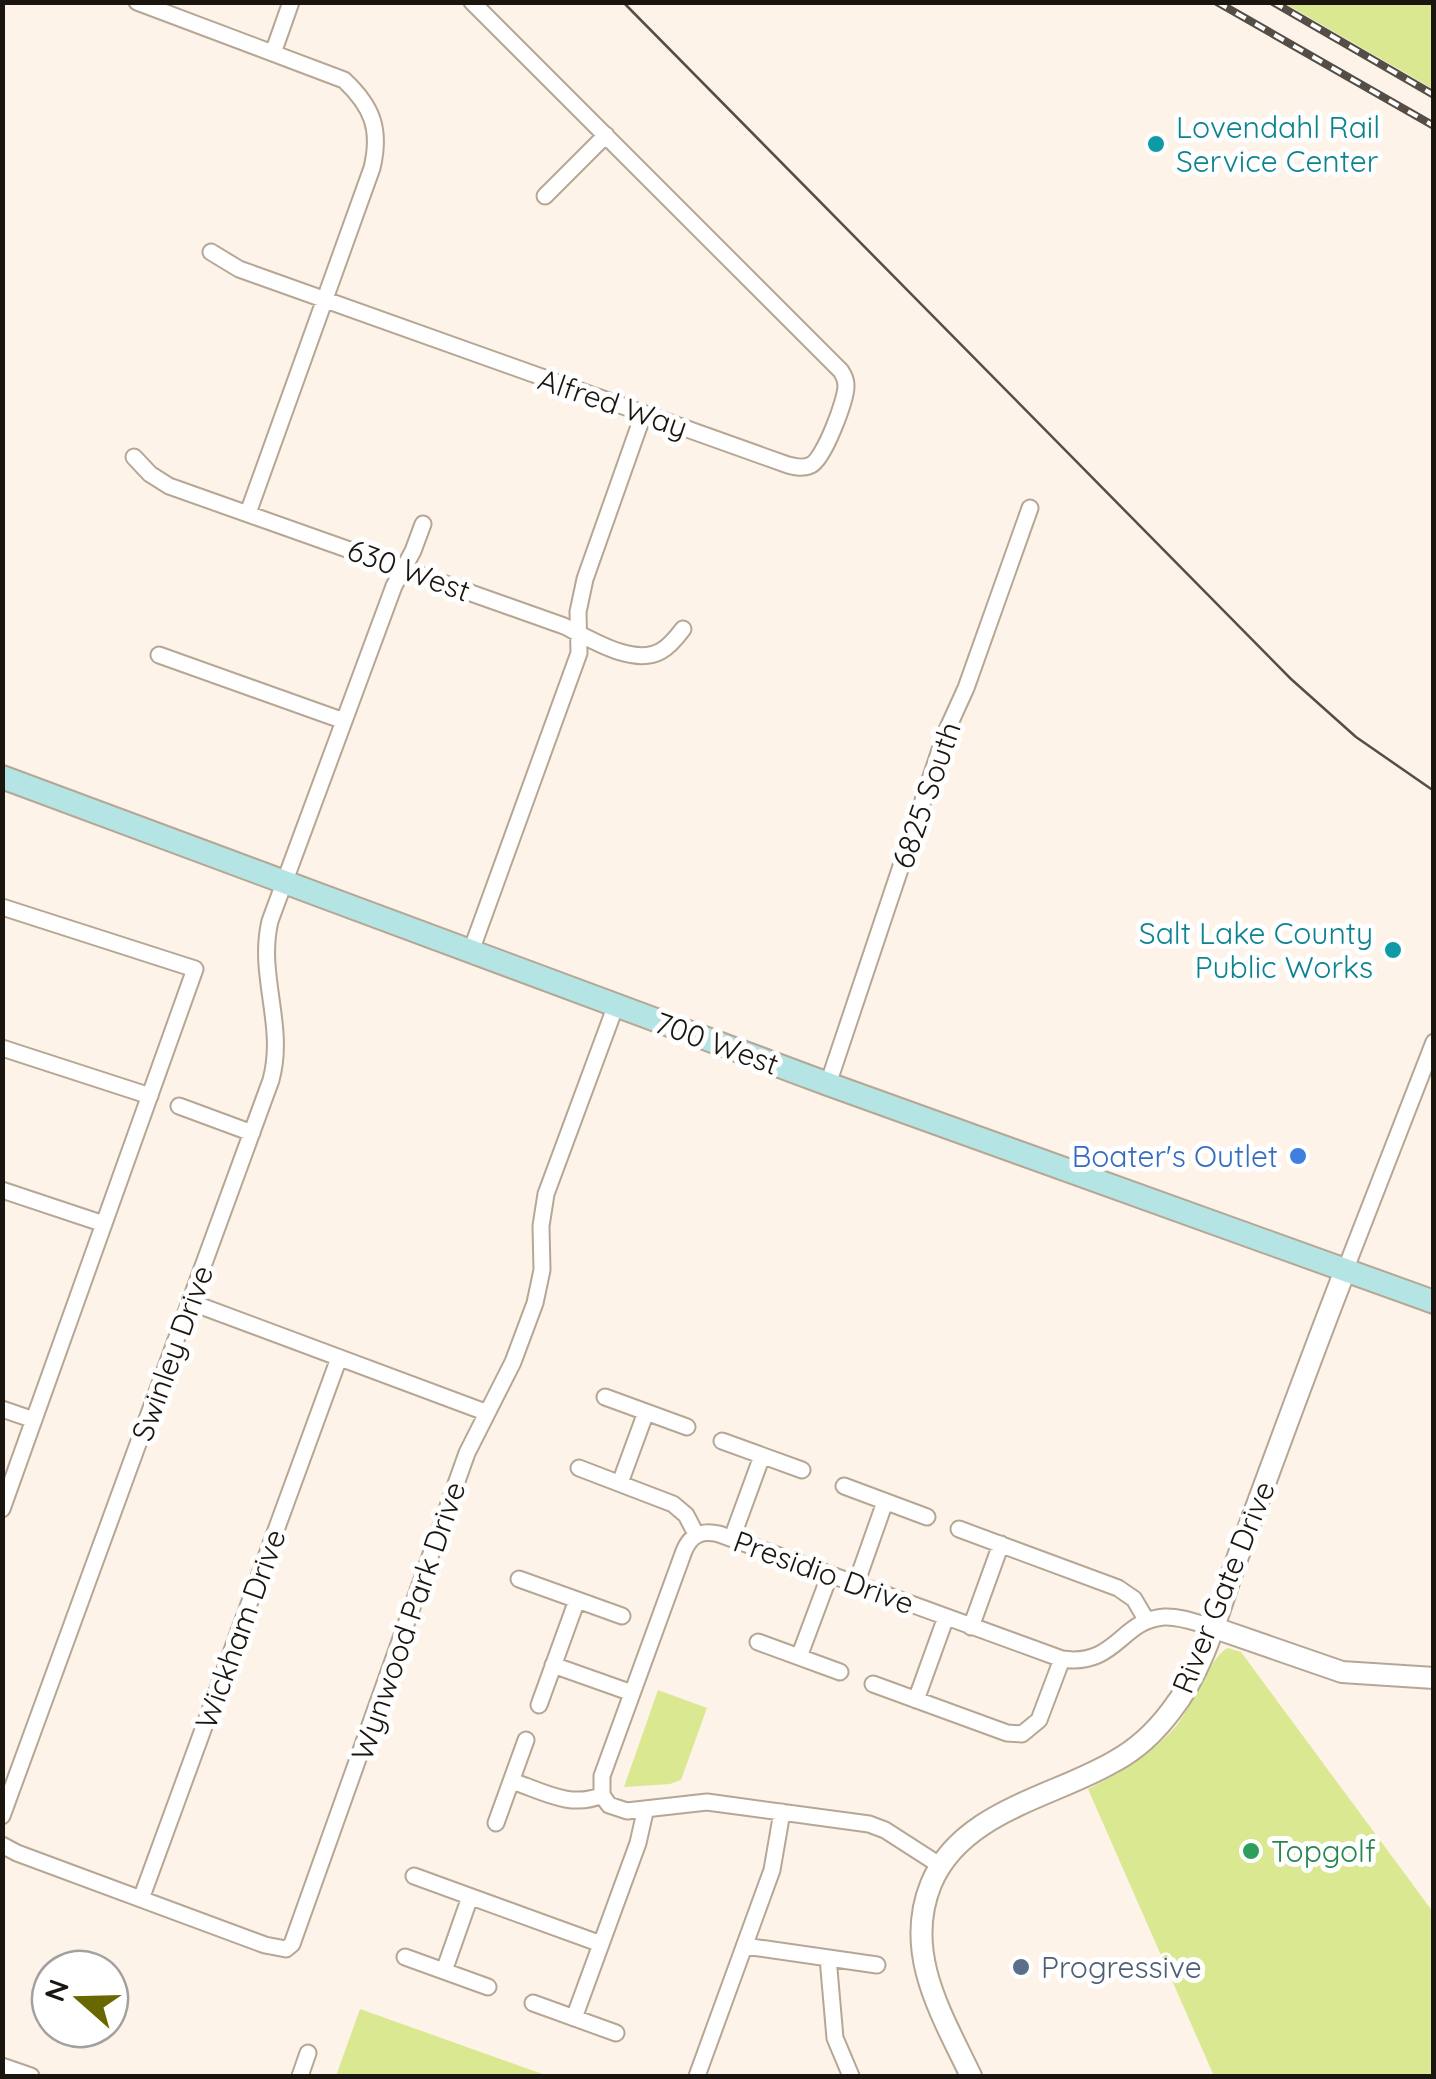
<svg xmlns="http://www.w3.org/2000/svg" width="1436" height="2079" font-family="Quicksand,sans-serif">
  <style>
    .green { fill: #dbe892 }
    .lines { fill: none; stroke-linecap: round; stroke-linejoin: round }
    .minor-casing { stroke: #b6a795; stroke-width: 19 }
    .tertiary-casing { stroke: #b6a795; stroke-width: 24 }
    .secondary-casing { stroke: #b6a795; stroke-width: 26 }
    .minor { stroke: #fff; stroke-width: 15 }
    .tertiary { stroke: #fff; stroke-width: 20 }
    .secondary { stroke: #b4e5e4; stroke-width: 22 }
    .tram { stroke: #544e47; stroke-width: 2.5 }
    .rail-casing { stroke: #544e47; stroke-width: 8 }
    .rail { stroke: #fff; stroke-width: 4; stroke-dasharray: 11; stroke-linecap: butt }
    .culture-dot { fill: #0f9aa8; stroke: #fff; stroke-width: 4 }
    .shop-dot { fill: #3f7fe0; stroke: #fff; stroke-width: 4 }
    .leisure-dot { fill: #2e9e5b; stroke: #fff; stroke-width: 4 }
    .service-dot { fill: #5c6f8a; stroke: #fff; stroke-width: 4 }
    .labels { text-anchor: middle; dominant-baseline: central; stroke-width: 10; stroke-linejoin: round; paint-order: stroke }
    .culture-label { font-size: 30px; fill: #0d838f; stroke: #fff; text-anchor: start }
    .street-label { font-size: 30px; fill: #1a150f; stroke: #fff }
    .shop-label { font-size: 30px; fill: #366cbe; stroke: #fff; text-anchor: end }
    .leisure-label { font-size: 30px; fill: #27864d; stroke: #fff; text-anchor: start }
    .service-label { font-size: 30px; fill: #4e5e75; stroke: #fff; text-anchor: start }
  </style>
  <rect width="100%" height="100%" fill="#fdf3e8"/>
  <path class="green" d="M 1424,2 L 1433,6 L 1433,89 L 1284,3 Z
    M 1228,1648 L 1241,1652 L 1433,1912 L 1433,2076 L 1214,2076 L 1088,1789 C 1122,1772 1152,1754 1177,1725 C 1192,1706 1211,1655 1228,1648 Z
    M 658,1690 L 707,1708 L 681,1780 L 670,1784 L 624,1787 Z
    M 360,2009 L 548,2076 L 336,2076 Z"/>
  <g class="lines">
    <g class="minor-casing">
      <path id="minor" d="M 137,2 L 344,80 C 373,107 381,130 372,168 L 248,513
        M 273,53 L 291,2
        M 545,196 L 606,135
        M 211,252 L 239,269 L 788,465 C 795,467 803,469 811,465 C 824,459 846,400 846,386 C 846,378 844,377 841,371 L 472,2
        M 134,457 L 150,474 L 169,486 L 564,626 C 589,638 633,667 661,651 C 670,646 677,637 683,629
        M 159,655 L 344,721
        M 2,907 L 195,969 L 2,1509
        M 471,951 L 579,653 L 578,612 L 585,579 L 643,415
        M 2,1048 L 150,1096
        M 828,1084 L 946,732 L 966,688 L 1030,508
        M 179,1106 L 252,1133
        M 2,1190 L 104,1224
        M 1346,1268 L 1434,1042
        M 190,1302 L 485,1412
        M 605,1397 L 687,1427
        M 2,1409 L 34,1420
        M 722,1441 L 802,1470
        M 579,1468 L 673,1504 L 686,1515 L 696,1534
        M 620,1483 L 646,1412
        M 844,1486 L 927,1517
        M 959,1529 L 1118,1588 L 1134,1599 L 1147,1621
        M 732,1538 L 762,1456
        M 519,1579 L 622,1616
        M 856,1584 L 885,1502
        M 971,1627 L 1001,1544
        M 758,1642 L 840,1672
        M 799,1657 L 830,1574
        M 553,1665 L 632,1693
        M 873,1684 L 1007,1733 L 1022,1734 L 1039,1720 L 1062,1659
        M 916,1700 L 946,1617
        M 539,1705 L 577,1600
        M 512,1781 C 542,1791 571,1809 602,1795
        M 602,1795 L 602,1776 L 684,1551 C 691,1534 702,1530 719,1534 L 1062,1659 C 1116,1667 1121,1620 1164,1617 C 1180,1616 1197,1623 1212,1627
        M 602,1795 L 609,1805 L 627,1811 L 707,1802 L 869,1824 L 885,1830 L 941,1866
        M 2,1816 L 271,1080 C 286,1025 257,976 270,921 L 394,586 L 413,551 L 423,524
        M 496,1823 L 526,1740
        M 2,1845 L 17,1853 L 265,1945 L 286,1949 L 292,1944 L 467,1453 L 513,1362 L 535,1303 L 542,1270 L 541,1226 L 546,1194 L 616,1005
        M 414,1876 L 601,1944
        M 141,1899 L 339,1358
        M 745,1946 L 877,1965
        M 405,1957 L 488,1987
        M 828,1958 L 835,2038 L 851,2076
        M 444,1971 L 470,1897
        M 533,2003 L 616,2033
        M 574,2018 L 638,1843 L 645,1812
        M 2,2066 L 31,2076
        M 300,2076 L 308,2053
        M 697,2076 L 772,1870 L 782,1812"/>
    </g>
    <g class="tertiary-casing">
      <path id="tertiary" d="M 1212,1627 L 1342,1672 L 1434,1678
        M 971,2076 C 942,2015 903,1953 931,1884 C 961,1811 1054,1797 1115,1761 C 1137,1749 1156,1731 1171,1711 C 1205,1668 1219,1609 1237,1559 C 1273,1462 1308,1365 1346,1268"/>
    </g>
    <g class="secondary-casing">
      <path id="secondary" d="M 2,777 L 828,1084 L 1434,1302"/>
    </g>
    <use href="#minor" class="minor"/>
    <use href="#tertiary" class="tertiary"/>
    <use href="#secondary" class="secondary"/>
    <path class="tram" d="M 623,2 L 1291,679 L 1356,737 L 1434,791"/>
    <g class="rail-casing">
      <path id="rail" d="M 1217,2 L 1434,126
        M 1273,2 L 1434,95"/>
    </g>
    <use href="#rail" class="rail"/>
  </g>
  <g class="culture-dot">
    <circle cx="1156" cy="144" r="10"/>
    <circle cx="1393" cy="950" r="10"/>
  </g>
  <circle class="shop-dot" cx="1298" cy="1156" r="10"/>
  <circle class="leisure-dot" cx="1251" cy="1851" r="10"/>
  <circle class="service-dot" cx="1021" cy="1967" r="10"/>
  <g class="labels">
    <g class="culture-label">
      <text x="1176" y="127">Lovendahl Rail<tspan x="1176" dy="34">Service Center</tspan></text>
      <text x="1373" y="933" text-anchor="end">Salt Lake County<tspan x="1373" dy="34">Public Works</tspan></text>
    </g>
    <g class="street-label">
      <text transform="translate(613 403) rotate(19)">Alfred Way</text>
      <text transform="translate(409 570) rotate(20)">630 West</text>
      <text transform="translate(926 795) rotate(-71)">6825 South</text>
      <text transform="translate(717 1043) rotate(20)">700 West</text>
      <text transform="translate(172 1353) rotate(-70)">Swinley Drive</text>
      <text transform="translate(824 1572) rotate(20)">Presidio Drive</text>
      <text transform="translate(1223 1587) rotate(-68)">River Gate Drive</text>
      <text transform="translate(408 1621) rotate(-71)">Wynwood Park Drive</text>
      <text transform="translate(240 1629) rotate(-70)">Wickham Drive</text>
    </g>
    <g class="shop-label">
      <text x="1278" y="1156">Boater's Outlet</text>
    </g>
    <g class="leisure-label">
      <text x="1271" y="1851">Topgolf</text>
    </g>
    <g class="service-label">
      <text x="1041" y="1967">Progressive</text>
    </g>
  </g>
  <rect width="1436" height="2079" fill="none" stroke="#1a150f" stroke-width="10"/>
  <g transform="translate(80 1999) rotate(290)"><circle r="48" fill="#ffffff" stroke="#a3a19f" stroke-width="2.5"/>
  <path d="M0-8L18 38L0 25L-18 38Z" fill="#696700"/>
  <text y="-15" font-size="28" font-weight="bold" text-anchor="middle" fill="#1a150f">N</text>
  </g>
</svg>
